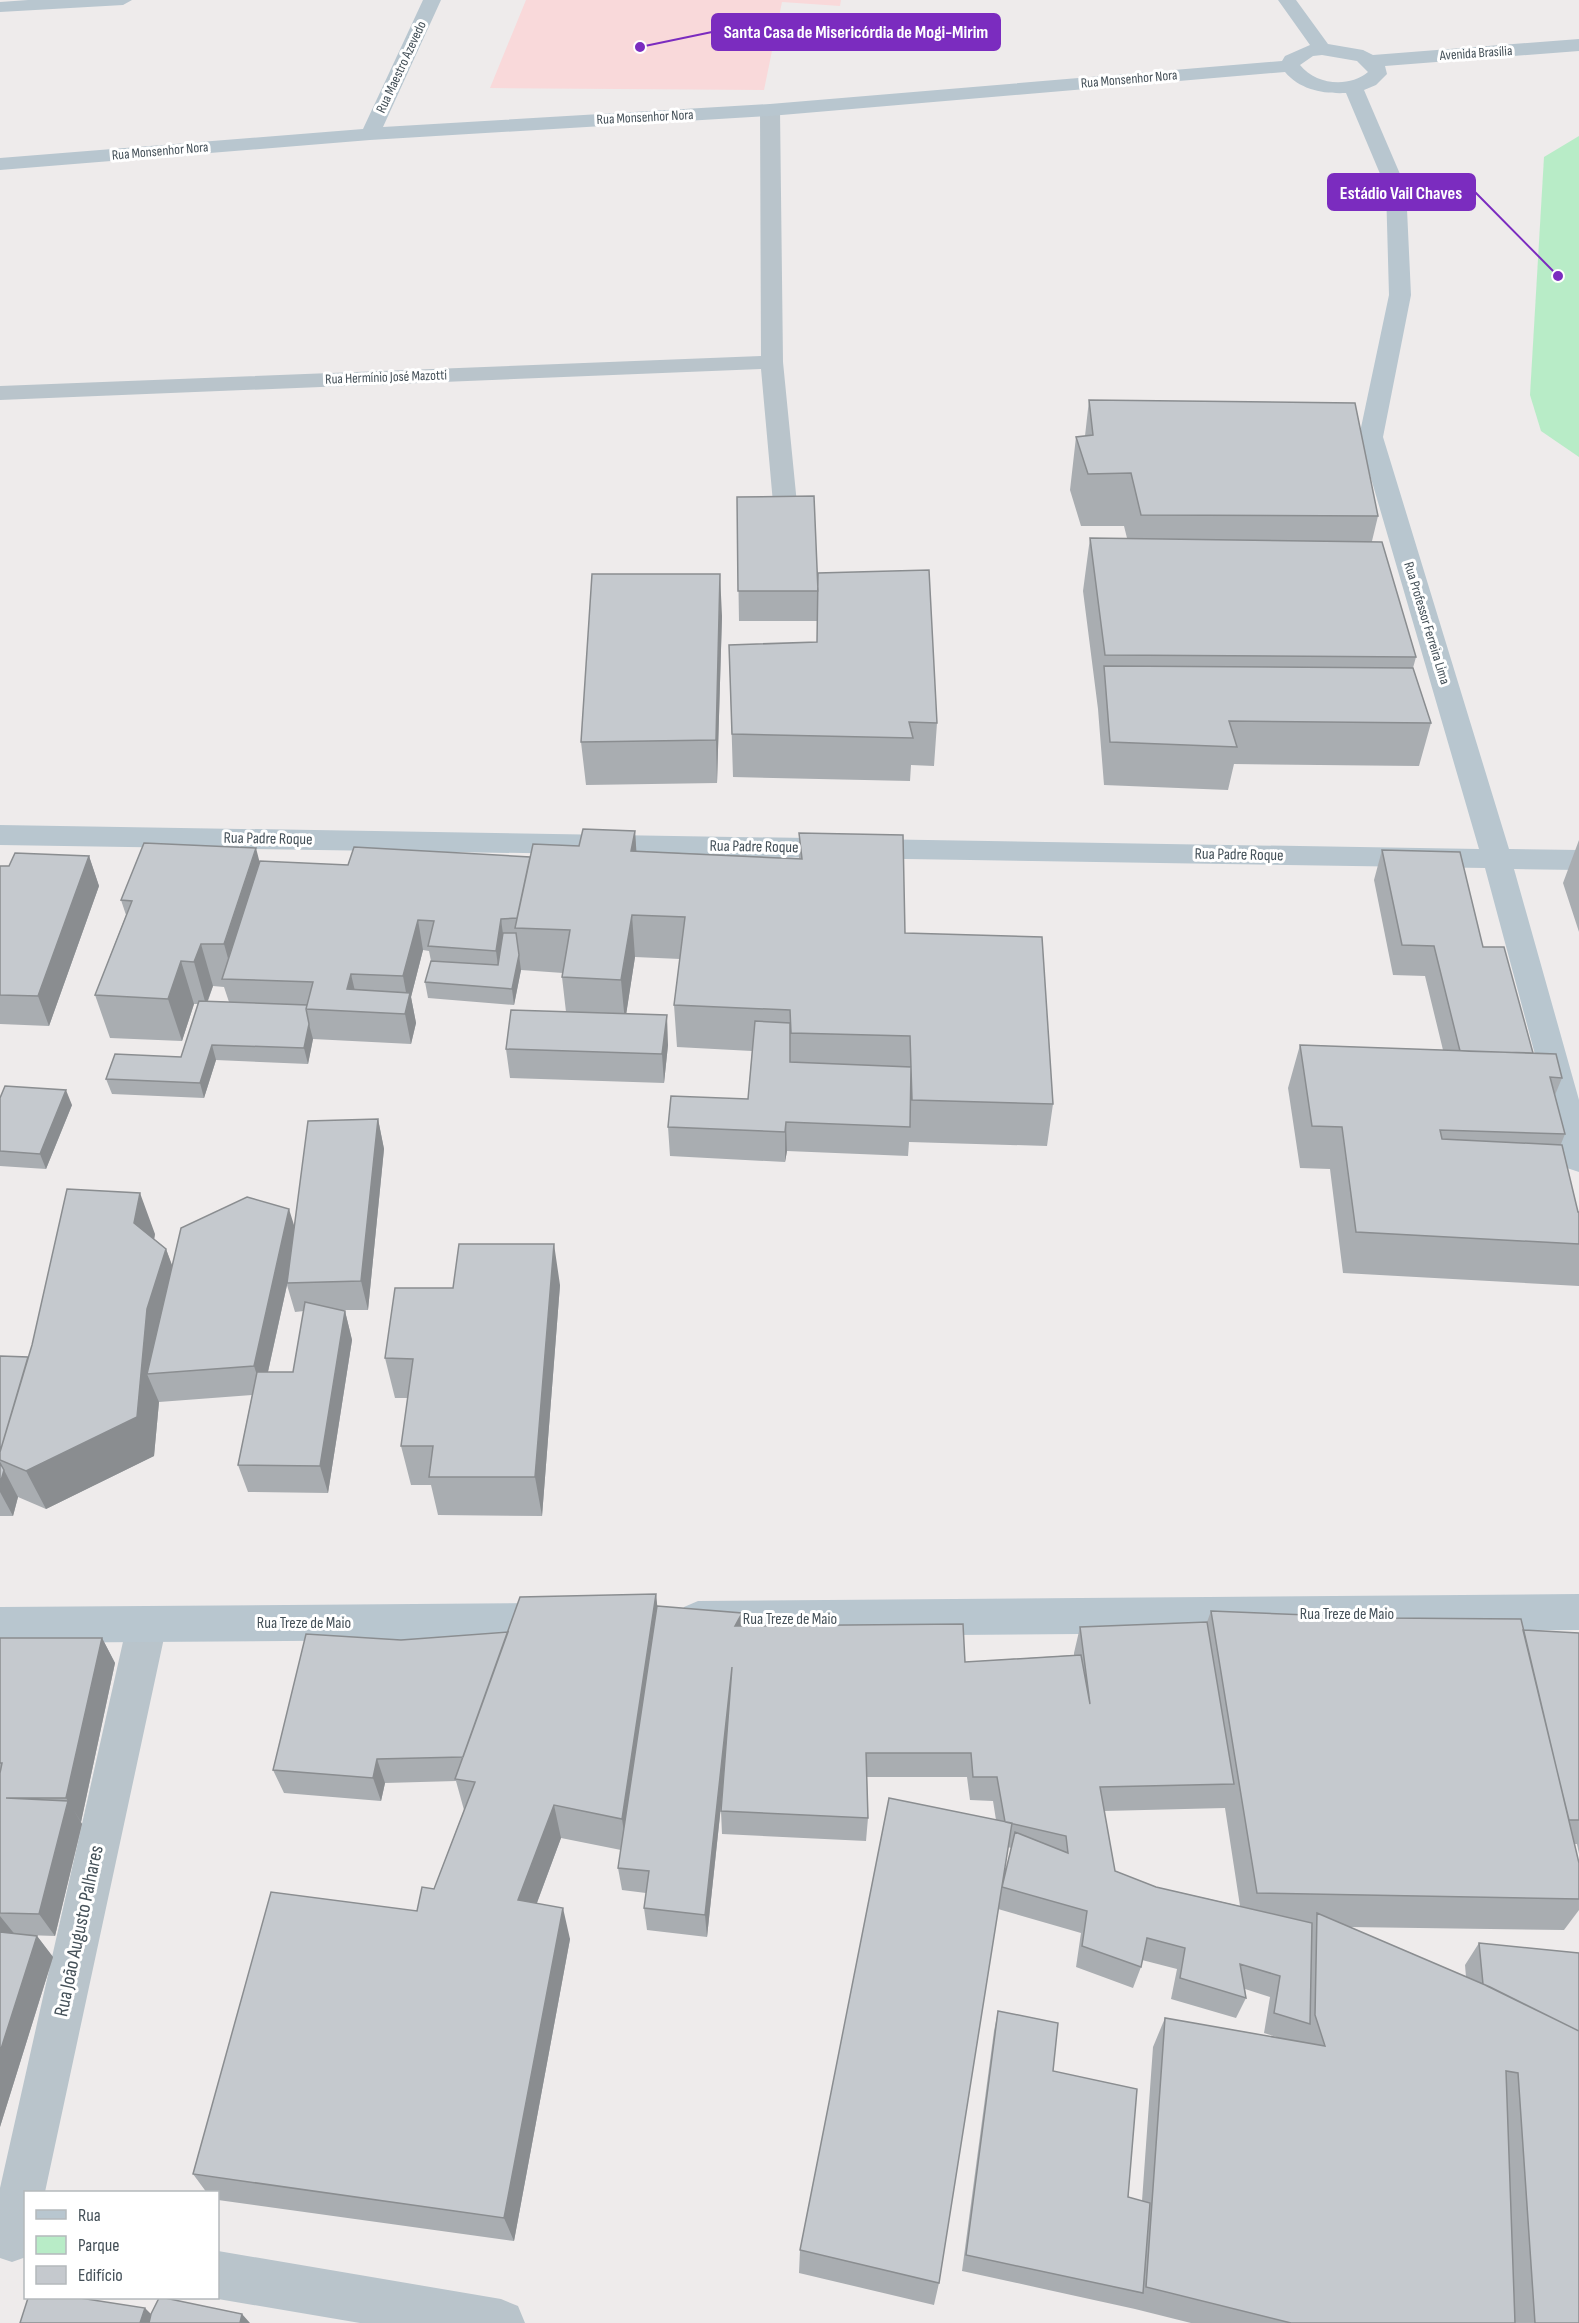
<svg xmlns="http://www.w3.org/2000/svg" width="1579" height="2323" font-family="'Sofia Sans Condensed',sans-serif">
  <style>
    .medical { fill: #f9d9da }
    .green { fill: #b8ecc7 }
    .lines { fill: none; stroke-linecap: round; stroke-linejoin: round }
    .street { fill: #b9c4cb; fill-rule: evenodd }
    .secondary { fill: #b8c6cf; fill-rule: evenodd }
    .wall { fill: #a9adb1; fill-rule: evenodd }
    .shaded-wall { fill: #8a8d90 }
    .building { fill: #c5c9ce; stroke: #8a8d90; stroke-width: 1.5 }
    .labels { text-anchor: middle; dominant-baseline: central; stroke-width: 6; stroke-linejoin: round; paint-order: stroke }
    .far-street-label { font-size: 14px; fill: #445058; stroke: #fff }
    .street-label { font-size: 16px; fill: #445058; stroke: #fff }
    .near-street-label { font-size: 20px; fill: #445058; stroke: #fff }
    .leader { fill: none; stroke: #7b2cbf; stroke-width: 2 }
    .callout-dot { fill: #7b2cbf; stroke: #fff; stroke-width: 2 }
    .callout { fill: #7b2cbf; stroke: #7b2cbf; stroke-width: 2 }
    .callout-label { font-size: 18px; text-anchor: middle; font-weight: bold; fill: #fff }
  </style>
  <rect width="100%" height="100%" fill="#eeebeb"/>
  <path class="medical" d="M 526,0 L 841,0 L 840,6 L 782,2 L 764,90 L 490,88 Z"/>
  <path class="green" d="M 1579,136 L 1579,457 L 1541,431 L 1530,395 L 1544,157 Z"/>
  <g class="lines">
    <path class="street" d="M 770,104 L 780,110 L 783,362 L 798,514 L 795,519 L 786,521 L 777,519 L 774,514 L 761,369 L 0,400 L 0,386 L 761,356 L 760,110 Z
      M 147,1606 L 161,1612 L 167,1624 L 45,2192 L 26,2192 L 26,2257 L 12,2262 L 0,2258 L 0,2188 L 127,1624 L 133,1612 Z
      M 218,2251 L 501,2299 L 518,2306 L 525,2323 L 360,2323 L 218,2299 L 215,2298 L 218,2298 Z"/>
    <path class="secondary" d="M 28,0 L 132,0 L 123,5 L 0,12 L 0,2 Z
      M 423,0 L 441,0 L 383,127 L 770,104 L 1282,61 L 1285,56 L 1310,45 L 1278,0 L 1296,0 L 1328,44 L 1363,50 L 1373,55 L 1579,39 L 1579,51 L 1385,66 L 1387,74 L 1376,85 L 1364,90 L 1406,188 L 1411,295 L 1383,437 L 1509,849 L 1579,850 L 1579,870 L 1514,869 L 1579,1100 L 1579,1172 L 1567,1168 L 1563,1159 L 1485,868 L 0,845 L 0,825 L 1479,849 L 1359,437 L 1389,295 L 1386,188 L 1346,93 C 1324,94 1300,90 1285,72 L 770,116 L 370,140 L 0,170 L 0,158 L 363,129 ZM 1322,55 L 1357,61 L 1368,72 C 1349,88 1316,85 1300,65 L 1313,56 Z
      M 1579,1594 L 1579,1630 L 698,1637 L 684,1631 L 679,1619 L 684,1607 L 698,1601 Z
      M 556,1603 L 570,1609 L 575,1621 L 570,1633 L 556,1639 L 0,1643 L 0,1607 Z"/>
  </g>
  <path class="wall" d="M 1089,400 L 1378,516 L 1372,541 L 1416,657 L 1413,668 L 1431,723 L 1419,766 L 1234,764 L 1228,790 L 1104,785 L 1098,709 L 1083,591 L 1090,538 L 1127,538 L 1124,526 L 1081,526 L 1070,490 L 1076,437 L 1085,436 Z
    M 737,497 L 937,723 L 934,766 L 911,765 L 910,781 L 733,777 L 729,645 L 817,642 L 817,621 L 739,621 Z
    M 722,616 L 717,783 L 586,785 L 581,742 Z
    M 635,831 L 636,851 L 799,858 L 799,833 L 905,933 L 1053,1104 L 1047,1146 L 909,1142 L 908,1156 L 787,1151 L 785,1162 L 670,1156 L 668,1127 L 748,1099 L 752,1051 L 677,1047 L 674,1005 L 680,959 L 635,957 L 626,1014 L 668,1045 L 664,1083 L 510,1078 L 506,1049 L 566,1012 L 562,977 L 563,973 L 521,970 L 514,1005 L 428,998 L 425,982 L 431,961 L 429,951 L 423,950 L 411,997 L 416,1023 L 411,1044 L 313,1039 L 308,1064 L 216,1060 L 204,1098 L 112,1094 L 106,1079 L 181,1057 L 198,1004 L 194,1004 L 182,1041 L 110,1038 L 95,995 L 126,915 L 121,900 L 260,861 L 348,865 L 530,857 L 579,846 ZM 213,986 L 224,987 L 229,1002 L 208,1001 Z
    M 1579,840 L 1579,932 L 1563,883 Z
    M 1382,850 L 1483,947 L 1533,1053 L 1562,1078 L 1555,1095 L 1565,1134 L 1561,1144 L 1579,1244 L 1579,1286 L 1343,1273 L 1330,1169 L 1300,1168 L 1288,1088 L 1300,1045 L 1443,1050 L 1425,976 L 1393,975 L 1374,880 Z
    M 89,856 L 99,886 L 49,1026 L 0,1024 L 0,866 L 9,866 Z
    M 0,1098 L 72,1105 L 46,1169 L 0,1166 Z
    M 378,1119 L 384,1149 L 368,1310 L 341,1310 L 345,1311 L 352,1340 L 328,1493 L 248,1492 L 238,1465 L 252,1395 L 159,1402 L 154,1456 L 46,1509 L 18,1497 L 13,1516 L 0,1516 L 0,1356 L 28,1357 L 155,1234 L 154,1239 L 166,1249 L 172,1266 L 294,1226 ZM 287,1285 L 295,1312 L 304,1311 L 293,1372 L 268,1372 Z
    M 560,1285 L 542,1516 L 438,1515 L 431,1485 L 411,1485 L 401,1446 L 408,1398 L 395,1398 L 385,1358 L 453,1288 Z
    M 656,1594 L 657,1606 L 742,1613 L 742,1626 L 965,1662 L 1074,1655 L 1074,1653 L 1080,1627 L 1207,1622 L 1211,1611 L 1579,1633 L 1579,1854 L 1577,1844 L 1574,1844 L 1579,1863 L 1579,1910 L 1564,1930 L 1348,1927 L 1466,1977 L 1465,1965 L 1479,1943 L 1579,1953 L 1579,2323 L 1191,2323 L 1135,2309 L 962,2271 L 994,2031 L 998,2011 L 1053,2071 L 1128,2197 L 1142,2201 L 1153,2047 L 1165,2018 L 1280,2038 L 1264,2033 L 1270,1997 L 1245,1989 L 1246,1998 L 1236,2018 L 1171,1999 L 1177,1969 L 1142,1960 L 1141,1967 L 1133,1988 L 1076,1967 L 1081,1933 L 998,1909 L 939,2283 L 934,2305 L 799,2273 L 800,2250 L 996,1820 L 993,1801 L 970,1800 L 967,1777 L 867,1777 L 868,1818 L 866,1841 L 722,1834 L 721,1811 L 723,1788 L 707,1937 L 647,1930 L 644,1908 L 646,1893 L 622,1890 L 618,1868 L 621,1850 L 561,1838 L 537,1903 L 570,1939 L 514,2241 L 218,2200 L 218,2193 L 207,2193 L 193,2174 L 417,1911 L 434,1889 L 464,1810 L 456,1781 L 385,1783 L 381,1801 L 284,1793 L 273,1770 L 401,1640 L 508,1632 ZM 1225,1808 L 1240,1906 L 1156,1887 L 1115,1871 L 1104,1811 ZM 1008,1847 L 1011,1848 L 1002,1886 Z
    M 0,1638 L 102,1638 L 115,1663 L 81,1822 L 82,1824 L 55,1936 L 26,1935 L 37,1936 L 53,1957 L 0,2127 Z"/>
  <path class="shaded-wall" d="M 720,574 L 722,616 L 717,783 L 716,740 Z
    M 635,831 L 638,874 L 631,851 Z
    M 256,848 L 267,891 L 234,980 L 224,944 Z
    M 89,856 L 99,886 L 49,1026 L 38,996 Z
    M 632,915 L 635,957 L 625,1022 L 621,980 Z
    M 501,919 L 505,949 L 500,981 L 496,951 Z
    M 418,920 L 423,950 L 411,997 L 416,1023 L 411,1044 L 405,1014 L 408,1003 L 403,976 Z
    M 201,944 L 213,986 L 206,1005 L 194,962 Z
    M 519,955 L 521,970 L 514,1005 L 512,989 Z
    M 181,961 L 194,1004 L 182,1041 L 168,999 Z
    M 351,974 L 358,1004 L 347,989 Z
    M 667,1015 L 668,1045 L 664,1083 L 662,1054 Z
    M 309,1024 L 313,1039 L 308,1064 L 304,1048 Z
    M 212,1045 L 216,1060 L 204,1098 L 200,1083 Z
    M 66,1090 L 72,1105 L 46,1169 L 40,1154 Z
    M 378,1119 L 384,1149 L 368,1310 L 361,1281 Z
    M 786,1122 L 787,1151 L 785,1162 L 785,1132 Z
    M 140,1193 L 155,1234 L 150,1264 L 134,1223 Z
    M 289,1209 L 298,1238 L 287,1283 L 287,1285 L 263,1394 L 254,1366 Z
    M 554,1244 L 560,1285 L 542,1516 L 535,1477 Z
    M 166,1249 L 181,1289 L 147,1374 L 159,1402 L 154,1456 L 46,1509 L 26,1471 L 147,1309 Z
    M 345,1311 L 352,1340 L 328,1493 L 320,1466 Z
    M 4,1470 L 18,1497 L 13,1516 L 0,1492 L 0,1484 Z
    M 656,1594 L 660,1631 L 627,1852 L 622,1819 Z
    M 742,1613 L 743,1639 L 735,1626 Z
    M 102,1638 L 115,1663 L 81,1822 L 66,1798 Z
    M 732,1667 L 733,1692 L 707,1937 L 705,1915 Z
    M 377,1759 L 385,1783 L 381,1801 L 373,1778 Z
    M 68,1801 L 82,1824 L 55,1936 L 39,1914 Z
    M 554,1805 L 561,1838 L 526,1932 L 518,1900 Z
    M 563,1908 L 570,1939 L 514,2241 L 504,2218 Z
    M 0,1916 L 17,1937 L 0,1945 Z
    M 37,1936 L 53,1957 L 0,2127 L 0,2052 Z
    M 145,2308 L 160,2323 L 140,2323 Z
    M 242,2314 L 250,2323 L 240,2323 Z"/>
  <path class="building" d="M 1089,400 L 1355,403 L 1378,516 L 1141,515 L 1131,473 L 1088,474 L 1076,437 L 1093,435 Z
    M 814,496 L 818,591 L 738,591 L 737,497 Z
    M 1090,538 L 1382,542 L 1416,657 L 1105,655 Z
    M 929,570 L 937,723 L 909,722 L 913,738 L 732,734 L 729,645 L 817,642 L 818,573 Z
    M 592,574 L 720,574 L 716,740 L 581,742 Z
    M 1104,666 L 1413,668 L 1431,723 L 1229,721 L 1237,747 L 1110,742 Z
    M 583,829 L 635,831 L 631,851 L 802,859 L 799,833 L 903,835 L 905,933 L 1042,937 L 1053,1104 L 912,1100 L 910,1036 L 791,1033 L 790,1010 L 674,1005 L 685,917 L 632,915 L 621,980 L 562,977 L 570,930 L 515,928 L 533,844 L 579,846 Z
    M 144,843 L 256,848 L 224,944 L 201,944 L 194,962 L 181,961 L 168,999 L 95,995 L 132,901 L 121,900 Z
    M 354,847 L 530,857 L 517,918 L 501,919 L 496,951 L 428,946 L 434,921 L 418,920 L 403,976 L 351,974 L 347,989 L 410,993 L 405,1014 L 306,1009 L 313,982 L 222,979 L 260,861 L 348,865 Z
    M 1382,850 L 1460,852 L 1483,947 L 1504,947 L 1533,1053 L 1460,1051 L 1434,946 L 1402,945 Z
    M 15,853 L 89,856 L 38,996 L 0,995 L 0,866 L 9,866 Z
    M 503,933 L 516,933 L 519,955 L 512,989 L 425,982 L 431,961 L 498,965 Z
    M 199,1001 L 307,1005 L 306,1009 L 309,1024 L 304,1048 L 212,1045 L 200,1083 L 106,1079 L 115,1054 L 181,1057 Z
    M 511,1010 L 667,1015 L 662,1054 L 506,1049 Z
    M 755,1021 L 790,1023 L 790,1062 L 911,1067 L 910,1127 L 786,1122 L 785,1132 L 668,1127 L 671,1096 L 748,1099 Z
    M 1300,1045 L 1556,1054 L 1562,1078 L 1550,1077 L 1565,1134 L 1440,1130 L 1442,1139 L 1562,1145 L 1578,1212 L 1579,1212 L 1579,1244 L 1356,1232 L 1342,1127 L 1312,1126 Z
    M 5,1086 L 66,1090 L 40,1154 L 0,1151 L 0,1098 Z
    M 378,1119 L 361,1281 L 287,1283 L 308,1121 Z
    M 67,1189 L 140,1193 L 134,1223 L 166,1249 L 147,1309 L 137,1417 L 26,1471 L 0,1460 L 0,1452 L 32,1345 Z
    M 247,1197 L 289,1209 L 254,1366 L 147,1374 L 181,1228 Z
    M 459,1244 L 554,1244 L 535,1477 L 429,1477 L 433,1446 L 401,1446 L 413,1359 L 385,1358 L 395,1288 L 453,1288 Z
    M 305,1302 L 345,1311 L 320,1466 L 238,1465 L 257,1372 L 293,1372 Z
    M 0,1356 L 28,1357 L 0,1452 Z
    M 0,1463 L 4,1470 L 0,1484 Z
    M 656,1594 L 622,1819 L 554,1805 L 518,1900 L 563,1908 L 504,2218 L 193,2174 L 271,1892 L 417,1911 L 422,1887 L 434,1889 L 475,1782 L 455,1779 L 520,1597 Z
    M 657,1606 L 742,1613 L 735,1626 L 963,1624 L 965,1662 L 1081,1655 L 1090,1704 L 1080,1627 L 1207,1622 L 1234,1784 L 1100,1787 L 1115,1871 L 1156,1887 L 1312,1923 L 1310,2024 L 1274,2013 L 1280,1976 L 1240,1964 L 1246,1998 L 1180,1978 L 1185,1948 L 1147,1938 L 1141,1967 L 1082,1946 L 1087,1911 L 1002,1887 L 1015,1832 L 1068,1853 L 1066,1836 L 1005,1822 L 997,1777 L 973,1777 L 971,1753 L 866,1753 L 868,1818 L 721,1811 L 732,1667 L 705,1915 L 644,1908 L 649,1871 L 618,1868 Z
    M 1211,1611 L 1383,1618 L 1521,1619 L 1579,1863 L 1579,1899 L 1257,1893 Z
    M 1523,1630 L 1579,1633 L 1579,1820 L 1569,1820 Z
    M 508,1632 L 463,1757 L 377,1759 L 373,1778 L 273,1770 L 306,1634 L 401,1640 Z
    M 0,1638 L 102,1638 L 66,1798 L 6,1798 L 68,1801 L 39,1914 L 0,1913 L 0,1773 L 2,1763 L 0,1763 Z
    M 889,1798 L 1012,1823 L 939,2283 L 800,2250 Z
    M 1317,1913 L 1490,1987 L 1579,2031 L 1579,2323 L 1535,2323 L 1518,2073 L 1506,2071 L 1515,2323 L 1291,2323 L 1146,2287 L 1165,2018 L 1325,2046 L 1315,2015 Z
    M 0,1932 L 37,1936 L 0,2052 Z
    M 1479,1943 L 1579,1953 L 1579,2031 L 1483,1984 Z
    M 998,2011 L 1058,2023 L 1053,2071 L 1137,2089 L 1128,2197 L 1150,2203 L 1143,2293 L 966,2255 Z
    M 28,2298 L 80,2298 L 145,2308 L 140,2323 L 20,2323 Z
    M 159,2298 L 165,2298 L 242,2314 L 240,2323 L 149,2323 L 151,2314 Z"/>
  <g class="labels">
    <g class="far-street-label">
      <text transform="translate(1476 53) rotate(-4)">Avenida Brasília</text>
      <text transform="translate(401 67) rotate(-65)">Rua Maestro Azevedo</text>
      <text transform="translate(1129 79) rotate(-5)">Rua Monsenhor Nora</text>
      <text transform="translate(645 117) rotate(-3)">Rua Monsenhor Nora</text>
      <text transform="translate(160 151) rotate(-5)">Rua Monsenhor Nora</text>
      <text transform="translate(386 377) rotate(-2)">Rua Hermínio José Mazotti</text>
      <text transform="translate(1427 623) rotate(73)">Rua Professor Ferreira Lima</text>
    </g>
    <g class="street-label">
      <text transform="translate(268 839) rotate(1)">Rua Padre Roque</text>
      <text transform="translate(754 847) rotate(1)">Rua Padre Roque</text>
      <text transform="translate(1239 855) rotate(1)">Rua Padre Roque</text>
      <text x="1347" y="1614">Rua Treze de Maio</text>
      <text x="790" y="1619">Rua Treze de Maio</text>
      <text x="304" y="1623">Rua Treze de Maio</text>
    </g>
    <g class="near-street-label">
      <text transform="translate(79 1931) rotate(-78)">Rua João Augusto Palhares</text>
    </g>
  </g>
  <path class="leader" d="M640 47L712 32M1558 276L1475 192"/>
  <g class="callout-dot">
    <circle cx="640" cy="47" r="6"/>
    <circle cx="1558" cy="276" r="6"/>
  </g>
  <g class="callout">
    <rect x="712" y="14" width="288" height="36" rx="6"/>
    <rect x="1328" y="174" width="147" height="36" rx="6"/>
  </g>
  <g class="callout-label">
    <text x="856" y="38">Santa Casa de Misericórdia de Mogi-Mirim</text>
    <text x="1401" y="199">Estádio Vail Chaves</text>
  </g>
  <rect x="24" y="2191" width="195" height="108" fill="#ffffff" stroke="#b4b9bc" stroke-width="1.5"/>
  <rect x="36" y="2210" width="30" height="9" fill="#b8c6cf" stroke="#b4b9bc" stroke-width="1.5"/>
  <text x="78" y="2221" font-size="18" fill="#445058">Rua</text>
  <rect x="36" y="2236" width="30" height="18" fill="#b8ecc7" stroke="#b4b9bc" stroke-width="1.5"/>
  <text x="78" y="2251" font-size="18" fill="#445058">Parque</text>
  <rect x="36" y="2266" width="30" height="18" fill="#c5c9ce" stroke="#b4b9bc" stroke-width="1.5"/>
  <text x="78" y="2281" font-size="18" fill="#445058">Edifício</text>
</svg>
